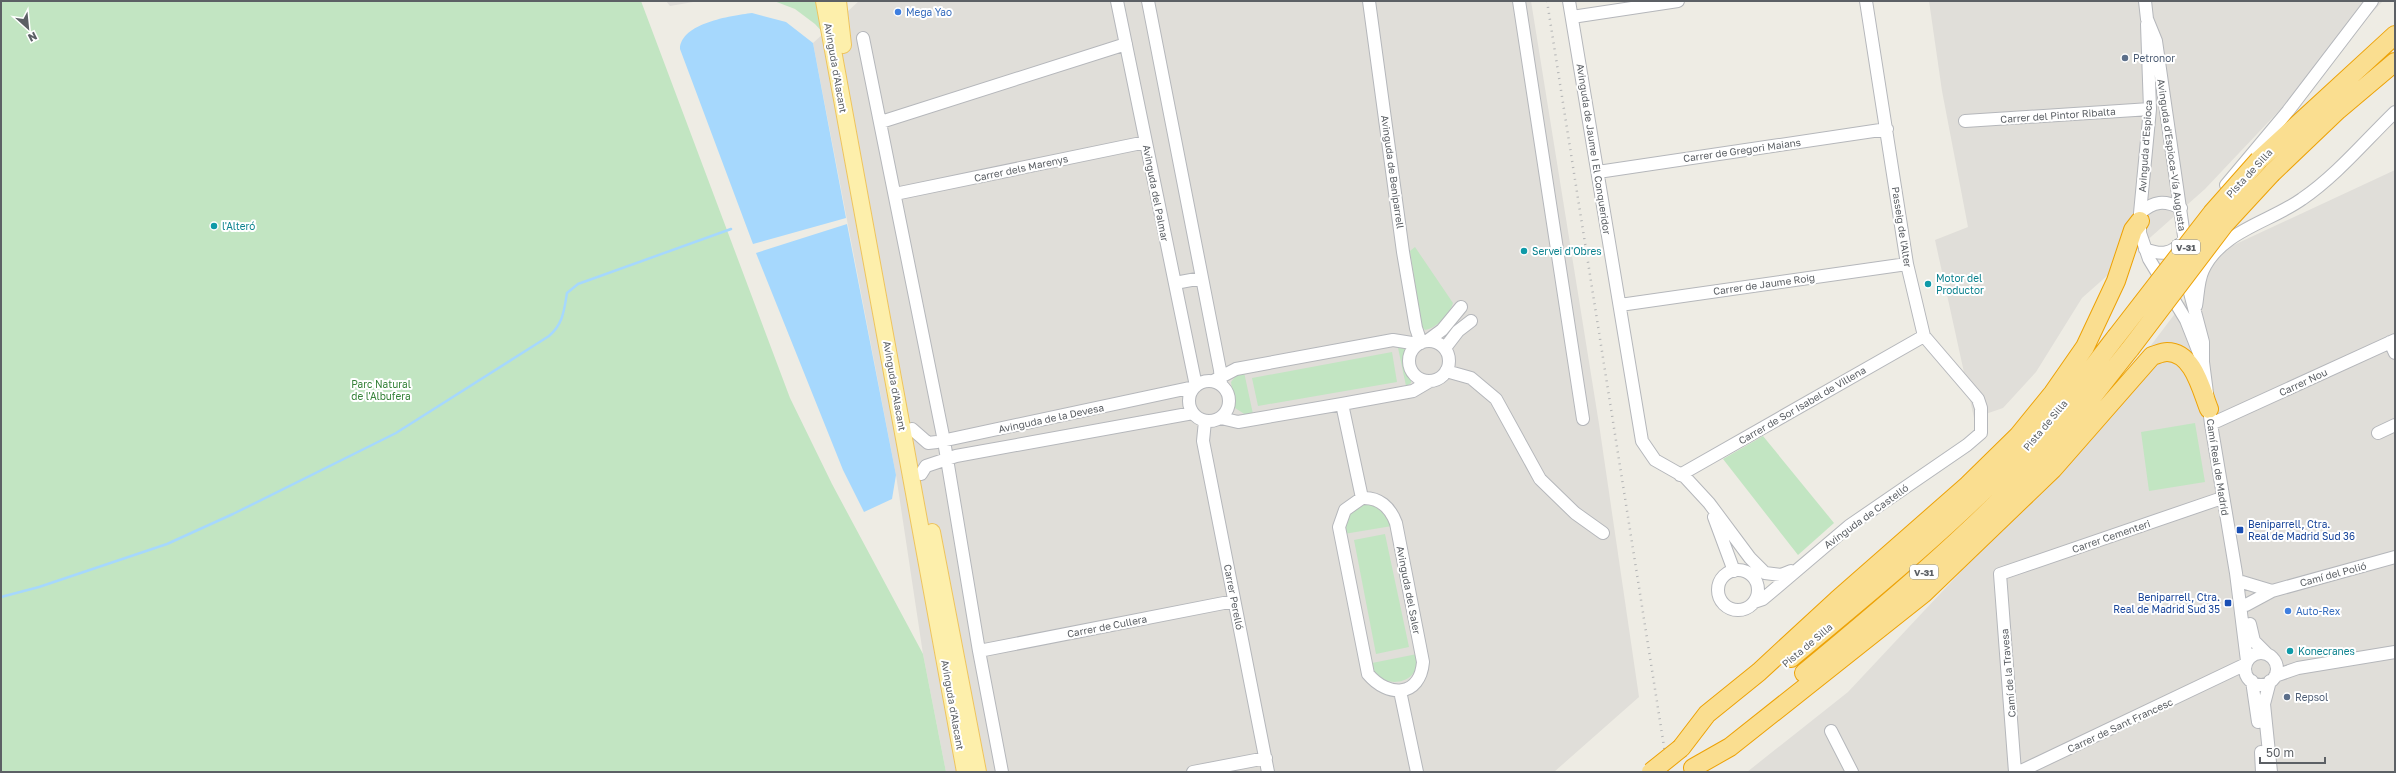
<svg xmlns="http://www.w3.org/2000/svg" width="2396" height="773" font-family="'Golos Text',sans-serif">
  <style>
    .industrial { fill: #e0ded9 }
    .green { fill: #c2e5c2 }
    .water { fill: #a6d8fd }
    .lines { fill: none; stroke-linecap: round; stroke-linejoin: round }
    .stream { stroke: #a6d8fd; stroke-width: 2.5 }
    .minor-casing { stroke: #b5b7bb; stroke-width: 14 }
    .major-casing { stroke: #eec45e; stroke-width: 18 }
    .highway-casing { stroke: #eda206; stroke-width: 20 }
    .minor { stroke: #fff; stroke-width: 12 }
    .major { stroke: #fdefab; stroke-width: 16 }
    .highway { stroke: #fade90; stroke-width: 18 }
    .rail { stroke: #b3b4b5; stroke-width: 2.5; stroke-dasharray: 1 5; stroke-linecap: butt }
    .highway-bridge-casing { stroke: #eda206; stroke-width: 20; stroke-linecap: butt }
    .highway-bridge { stroke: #fade90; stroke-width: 18 }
    .shop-dot { fill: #3f7fe0; stroke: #fff; stroke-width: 1.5 }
    .service-dot { fill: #5c6f8a; stroke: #fff; stroke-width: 1.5 }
    .culture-dot { fill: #0f9aa8; stroke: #fff; stroke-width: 1.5 }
    .transit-dot { fill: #1a4fb4; stroke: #fff; stroke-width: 1.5 }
    .labels { text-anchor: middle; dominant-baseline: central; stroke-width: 4; stroke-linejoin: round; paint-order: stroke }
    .shield { fill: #fff; stroke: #8d9093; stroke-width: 1 }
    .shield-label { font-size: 9px; font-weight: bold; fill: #5c6065 }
    .shop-label { font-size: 10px; fill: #366cbe; stroke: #fff; text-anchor: start }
    .service-label { font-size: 10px; fill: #4e5e75; stroke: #fff; text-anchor: start }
    .street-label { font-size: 10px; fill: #5c6065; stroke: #fff }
    .culture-label { font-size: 10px; fill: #0d838f; stroke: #fff; text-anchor: start }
    .park-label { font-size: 10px; fill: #368239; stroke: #fff }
    .transit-label { font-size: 10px; fill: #164399; stroke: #fff; text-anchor: start }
  </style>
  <rect width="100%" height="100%" fill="#eeece4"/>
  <path class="industrial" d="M 666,1 L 699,1 L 670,6 Z
    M 859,1 L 1531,1 L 1599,424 L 1639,697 L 1554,772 L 946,772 L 923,654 L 896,475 L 813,43 Z
    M 1929,1 L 2383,1 L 2205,189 L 2082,298 L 2036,372 L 2003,408 L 1974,418 L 1935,240 L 1968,227 L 1942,91 Z
    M 2395,170 L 2395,772 L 1747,772 L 1848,692 L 1983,548 L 2152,344 L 2223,250 Z"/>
  <path class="green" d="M 1,1 L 641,1 L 790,398 L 832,484 L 923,654 L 946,772 L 1,772 Z
    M 774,1 L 817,1 L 826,36 L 815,24 L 795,9 Z
    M 1415,247 L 1453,303 C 1450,314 1437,328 1425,330 L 1422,327 L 1410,251 Z
    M 1397,343 L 1405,346 L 1406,349 C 1400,360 1404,370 1411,379 L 1411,383 L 1406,386 Z
    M 1392,352 L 1397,382 L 1258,406 L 1252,378 Z
    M 1244,372 L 1253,414 L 1246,415 L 1235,408 L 1231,382 L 1237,374 Z
    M 2195,423 L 2205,482 L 2149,491 L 2141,432 Z
    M 1763,436 L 1834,523 L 1798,555 L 1723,459 Z
    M 1366,503 C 1380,507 1385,514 1392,526 L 1344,534 L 1349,513 Z
    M 1385,534 L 1409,647 L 1376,654 L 1354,540 Z
    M 1417,654 C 1423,689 1374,690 1372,663 Z"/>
  <path class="water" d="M 752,13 L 786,22 L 813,43 L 846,218 L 753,244 L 680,49 C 681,23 730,16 752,13 Z
    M 847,224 L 896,475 L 892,499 L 864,512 L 843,470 L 756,253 Z"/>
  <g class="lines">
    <path class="stream" d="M 1,597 L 39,587 L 167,544 L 233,514 L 396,433 L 549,336 C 563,324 564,311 567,293 L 578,284 L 731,229"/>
    <g class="minor-casing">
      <path id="minor" d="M 1117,1 L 1196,386
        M 1148,1 L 1220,370 L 1221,384
        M 1369,1 L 1403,252 L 1416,328 L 1421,343
        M 1519,1 L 1583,419
        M 1569,1 L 1642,441 L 1655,460 L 1685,477 L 1709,503 L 1750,558 L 1765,573 L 1781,575 L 1791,571
        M 2145,1 L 2147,19 L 2156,41 L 2186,250
        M 1572,17 L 1678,1
        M 2147,24 L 2150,109 L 2140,213 L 2140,233 L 2149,259 L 2186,320 L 2201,358
        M 863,38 L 944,441 L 979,651 L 1002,772
        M 1965,121 L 2150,109
        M 881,122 L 1126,44
        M 1598,172 L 1887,129
        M 2226,185 L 2288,111 L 2372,1
        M 895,194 L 1146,142
        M 2140,213 C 2154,201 2164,200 2181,208
        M 2145,249 C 2161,255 2171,255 2183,241
        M 2188,270 L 2189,289 L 2203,342 L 2203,362 L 2211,424 L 2236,573 L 2247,661
        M 1175,283 L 1202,278
        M 1620,305 L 1907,264
        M 2196,306 C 2198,295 2198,280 2203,270 C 2221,231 2270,222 2302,199 C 2337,175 2365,141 2395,112
        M 1427,341 L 1442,330 L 1461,307
        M1409 361a20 20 0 1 1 40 0a20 20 0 1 1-40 0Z
        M 2390,342 L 2395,353
        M 1445,348 L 1458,331 L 1471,321
        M 1446,371 L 1471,378 L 1496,399 L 1540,479 L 1575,513 L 1603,533
        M 1215,380 L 1236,369 L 1393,340 L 1418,344
        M1189 401a20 20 0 1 1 40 0a20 20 0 1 1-40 0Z
        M 1342,404 L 1362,498
        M 1221,418 L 1238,422 L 1342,404 L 1413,391 L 1430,381
        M 1205,421 L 1203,441 L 1268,772
        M 2211,424 L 2395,340
        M 912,429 L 928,443 L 937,442 L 1194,387
        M 2378,433 L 2395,425
        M 921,474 L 926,466 L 956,456 L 1193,413
        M 1680,475 L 1924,336
        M 1362,498 C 1379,497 1390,507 1396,523 L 1423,662 C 1420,697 1388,698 1368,674 L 1339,527 L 1345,510 Z
        M 1714,517 L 1734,571
        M1718 590a20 20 0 1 1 40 0a20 20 0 1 1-40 0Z
        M 2242,582 L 2272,591 L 2246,605
        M 2272,591 L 2395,557
        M 1754,602 L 1763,599 L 1849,526 L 1967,445 L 1981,433 L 1981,408 L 1978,399 L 1924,336 L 1907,264 L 1866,1
        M 2250,624 L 2254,641 L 2267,654
        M 979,651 L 1234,601
        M2245 669a16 16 0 1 1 32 0a16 16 0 1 1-32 0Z
        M 2275,676 L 2298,668 L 2395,652
        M 2252,681 L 2258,722
        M 2270,681 L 2264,704 L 2271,772
        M 1400,691 L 1417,772
        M 1831,731 L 1852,772
        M 2261,752 L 2262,772
        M 1193,772 L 1266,758
        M 2015,772 L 2000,574 L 2222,498
        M 2019,772 L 2246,664"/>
    </g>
    <g class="major-casing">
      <path id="major" d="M 824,1 L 965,772
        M 838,1 L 843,45
        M 932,532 L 978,772"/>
    </g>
    <g class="highway-casing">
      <path id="highway" d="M 2259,160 L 2395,35
        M 2272,173 L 2338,110 L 2395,62
        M 1791,658 C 1872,591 1954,524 2027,447 C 2060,413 2087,374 2116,337
        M 1804,673 C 1886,605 1967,537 2040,459 C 2072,425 2100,386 2130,349
        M 1681,748 L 1707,714 L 1759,672 L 1837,600 L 1968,485 L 2018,436 L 2053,393 L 2085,347 L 2116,281 L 2133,230 L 2140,221
        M 1693,768 L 1730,747 L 1923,594 L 2053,469 L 2152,356 C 2156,355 2162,352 2167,352 C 2193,352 2201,389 2209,409"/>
    </g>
    <use href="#minor" class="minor"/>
    <use href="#major" class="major"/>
    <use href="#highway" class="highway"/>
    <path class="rail" d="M 1547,1 L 1668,772"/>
    <g class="highway-bridge-casing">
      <path id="highway-bridge" d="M 2116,337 L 2212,213 L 2259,160
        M 2130,349 L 2224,225 L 2272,173
        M 1651,772 L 1681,748"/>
    </g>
    <use href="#highway-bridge" class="highway-bridge"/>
  </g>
  <g class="shop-dot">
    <circle cx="898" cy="12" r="4"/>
    <circle cx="2288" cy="611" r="4"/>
  </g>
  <g class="service-dot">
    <circle cx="2125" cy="58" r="4"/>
    <circle cx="2287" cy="697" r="4"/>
  </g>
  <g class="culture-dot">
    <circle cx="214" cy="226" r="4"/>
    <circle cx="1524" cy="251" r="4"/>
    <circle cx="1928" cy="284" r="4"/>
    <circle cx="2290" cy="651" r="4"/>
  </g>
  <g class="transit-dot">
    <rect x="2236" y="526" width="8" height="8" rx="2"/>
    <rect x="2224" y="599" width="8" height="8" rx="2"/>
  </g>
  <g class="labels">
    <g class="shield">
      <rect x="2172" y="240" width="28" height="14" rx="3"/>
      <rect x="1910" y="565" width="28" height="14" rx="3"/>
    </g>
    <g class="shield-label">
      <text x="2186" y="247">V-31</text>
      <text x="1924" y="572">V-31</text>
    </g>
    <g class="shop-label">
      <text x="906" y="12">Mega Yao</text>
      <text x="2296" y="611">Auto-Rex</text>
    </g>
    <g class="service-label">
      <text x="2133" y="58">Petronor</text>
      <text x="2295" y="697">Repsol</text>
    </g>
    <g class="street-label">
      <text transform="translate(836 68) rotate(80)">Avinguda d'Alacant</text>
      <text transform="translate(2058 115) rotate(-4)">Carrer del Pintor Ribalta</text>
      <text transform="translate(2145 146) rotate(-86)">Avinguda d'Espioca</text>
      <text transform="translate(1594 149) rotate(81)">Avinguda de Jaume I El Conqueridor</text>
      <text transform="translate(1742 150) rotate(-8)">Carrer de Gregori Maians</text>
      <text transform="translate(2172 155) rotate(82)">Avinguda d'Espioca-Vía Augusta</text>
      <text transform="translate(1021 168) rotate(-12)">Carrer dels Marenys</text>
      <text transform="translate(1393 172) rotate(82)">Avinguda de Beniparrell</text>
      <text transform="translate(2249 173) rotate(-47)">Pista de Silla</text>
      <text transform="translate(1156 193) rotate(79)">Avinguda del Palmar</text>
      <text transform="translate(1902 227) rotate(81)">Passeig de l'Alter</text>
      <text transform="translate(1764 284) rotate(-8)">Carrer de Jaume Roig</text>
      <text transform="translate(2303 382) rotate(-25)">Carrer Nou</text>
      <text transform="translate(895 386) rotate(80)">Avinguda d'Alacant</text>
      <text transform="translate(1802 405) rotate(-30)">Carrer de Sor Isabel de Villena</text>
      <text transform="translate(1051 418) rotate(-12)">Avinguda de la Devesa</text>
      <text transform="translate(2045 425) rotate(-50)">Pista de Silla</text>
      <text transform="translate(2218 467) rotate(81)">Camí Real de Madrid</text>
      <text transform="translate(1866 516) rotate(-36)">Avinguda de Castelló</text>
      <text transform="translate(2111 536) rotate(-19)">Carrer Cementeri</text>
      <text transform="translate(2333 574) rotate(-15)">Camí del Polió</text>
      <text transform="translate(1409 590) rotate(79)">Avinguda del Saler</text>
      <text transform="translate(1234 597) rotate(79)">Carrer Perelló</text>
      <text transform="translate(1107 626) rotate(-11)">Carrer de Cullera</text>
      <text transform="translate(1807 645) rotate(-40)">Pista de Silla</text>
      <text transform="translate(2008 673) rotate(-95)">Camí de la Travesa</text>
      <text transform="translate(953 705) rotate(80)">Avinguda d'Alacant</text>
      <text transform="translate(2120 725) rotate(-25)">Carrer de Sant Francesc</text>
    </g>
    <g class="culture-label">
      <text x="222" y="226">l'Alteró</text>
      <text x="1532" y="251">Servei d'Obres</text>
      <text x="1936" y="278">Motor del<tspan x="1936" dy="12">Productor</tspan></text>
      <text x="2298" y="651">Konecranes</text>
    </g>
    <g class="park-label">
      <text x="381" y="384">Parc Natural<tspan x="381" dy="12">de l'Albufera</tspan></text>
    </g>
    <g class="transit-label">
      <text x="2248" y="524">Beniparrell, Ctra.<tspan x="2248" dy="12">Real de Madrid Sud 36</tspan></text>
      <text x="2220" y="597" text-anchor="end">Beniparrell, Ctra.<tspan x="2220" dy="12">Real de Madrid Sud 35</tspan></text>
    </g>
  </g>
  <rect width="2396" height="773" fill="none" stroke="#5c6065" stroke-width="4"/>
  <g transform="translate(28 28) rotate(153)" stroke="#ffffff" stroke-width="3" paint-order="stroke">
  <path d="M0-3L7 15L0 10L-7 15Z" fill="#5c6065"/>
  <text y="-6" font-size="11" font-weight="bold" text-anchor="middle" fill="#5c6065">N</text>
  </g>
  <path d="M2260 757v6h65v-6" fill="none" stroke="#5c6065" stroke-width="2"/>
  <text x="2266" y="757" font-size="12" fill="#5c6065" stroke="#ffffff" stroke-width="3" paint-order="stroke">50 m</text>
</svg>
